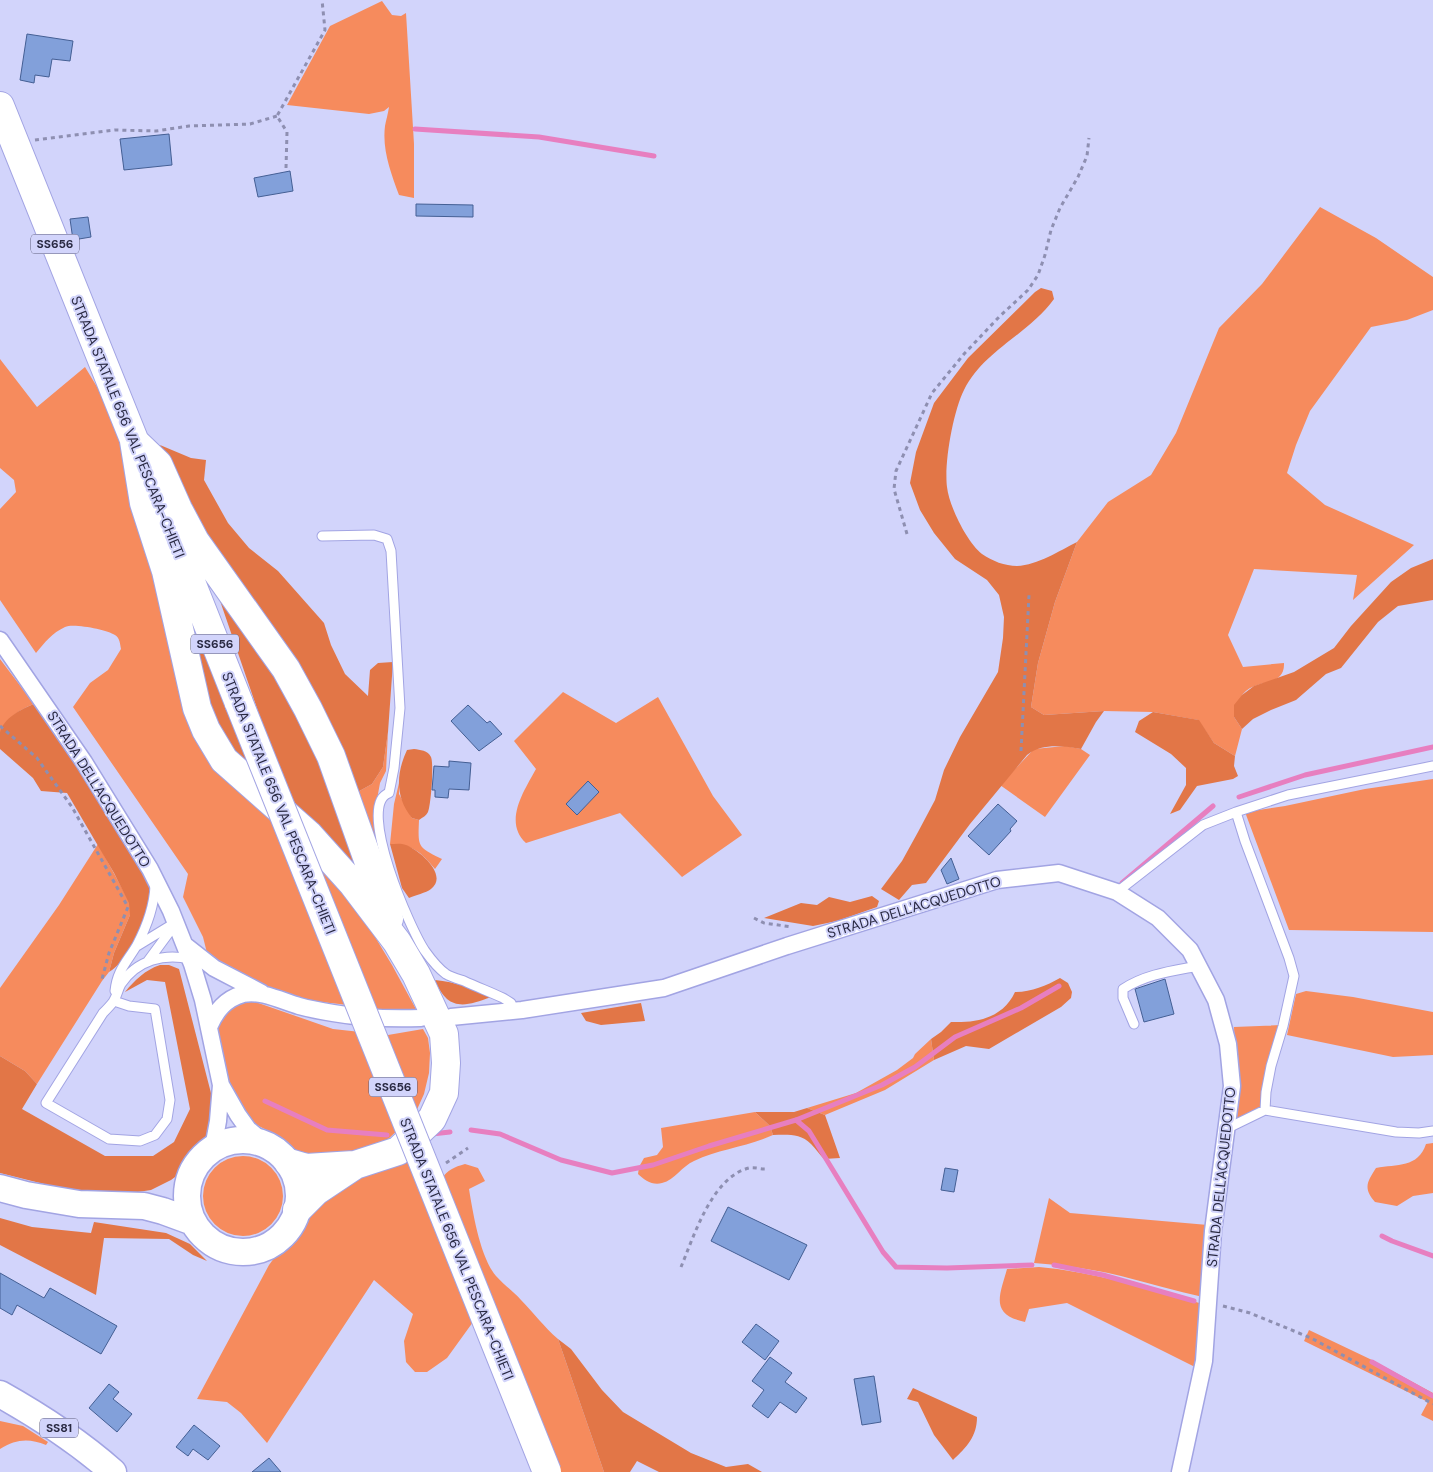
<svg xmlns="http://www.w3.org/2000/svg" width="1433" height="1472" font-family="'DM Sans',sans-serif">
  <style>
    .green { fill: #f68b5d }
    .forest { fill: #e27647 }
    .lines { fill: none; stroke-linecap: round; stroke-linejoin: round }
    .stream { stroke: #e77fc0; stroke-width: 5 }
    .building { fill: #82a0da; stroke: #445f94 }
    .lane-casing { stroke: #a2a4e3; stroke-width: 11 }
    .street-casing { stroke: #a2a4e3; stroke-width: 19 }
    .primary-casing { stroke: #a2a4e3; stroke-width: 29 }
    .highway-casing { stroke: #a2a4e3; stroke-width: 30 }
    .path { stroke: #8e8fb1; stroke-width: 3; stroke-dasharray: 4 4; stroke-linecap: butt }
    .lane { stroke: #fff; stroke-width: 9 }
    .street { stroke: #fff; stroke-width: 16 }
    .primary { stroke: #fff; stroke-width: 26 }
    .highway { stroke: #fff; stroke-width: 28 }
    .highway-bridge-casing { stroke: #a2a4e3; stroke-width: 30; stroke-linecap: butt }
    .highway-bridge { stroke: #fff; stroke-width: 28 }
    .labels { text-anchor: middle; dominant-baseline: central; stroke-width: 4; stroke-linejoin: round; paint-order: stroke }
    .shield { fill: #d2d4fb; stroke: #5c5c7a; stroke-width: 1 }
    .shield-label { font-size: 12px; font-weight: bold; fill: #292942 }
    .street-label { font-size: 14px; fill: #292942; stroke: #d2d4fb }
  </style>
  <rect width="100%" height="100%" fill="#d2d4fb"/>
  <path class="green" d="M 382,1 L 392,15 L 401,16 L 406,13 L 414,144 L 414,198 L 399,195 C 391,173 382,150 385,126 C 386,120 388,114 389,107 L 384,111 L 369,114 L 287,105 L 330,26 Z
    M 1320,207 L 1376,238 L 1433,277 L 1433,310 L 1407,320 L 1371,327 L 1310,411 L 1296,445 L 1287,473 L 1325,505 L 1414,545 L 1353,600 L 1357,575 L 1254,569 L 1228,635 L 1243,667 L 1284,663 C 1285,688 1256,678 1243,694 C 1238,700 1236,711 1234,717 L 1242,729 L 1235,756 L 1214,743 L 1198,720 L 1153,712 L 1104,711 L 1044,715 L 1031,707 L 1038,663 L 1055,602 L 1077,542 L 1108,502 L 1151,475 L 1176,433 L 1219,328 L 1262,284 Z
    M 0,359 L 37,407 L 85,367 L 111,410 L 129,457 L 153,563 L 270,805 L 353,1006 C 335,1003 316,1002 298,998 C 265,990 236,971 207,953 L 203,937 L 183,897 L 188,874 L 73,707 L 90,683 L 108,670 L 121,649 C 120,644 120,638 115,635 C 107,630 74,623 65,627 C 52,633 45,642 36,653 L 0,600 L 0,509 L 16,492 L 14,480 L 0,468 Z
    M 0,659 L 34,704 C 18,710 8,718 0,733 Z
    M 563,692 L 616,723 L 658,697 L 713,796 L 742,835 L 682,877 L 620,813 L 526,843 C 503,822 524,791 536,769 L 514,741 Z
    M 388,732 L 386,771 L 380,783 L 376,805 L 377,837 L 381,868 L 354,794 L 372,784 L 383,767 Z
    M 1065,746 L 1081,749 L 1090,755 L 1045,817 L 1000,785 L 1034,749 Z
    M 1433,779 L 1433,932 L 1289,930 L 1245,812 L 1285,806 L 1365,789 Z
    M 399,783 L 399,794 L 412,818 L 419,820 C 418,847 417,847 442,859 L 435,869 C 421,852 412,844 390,844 L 394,804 Z
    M 305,835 L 360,912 L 392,965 L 417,1011 L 400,1012 L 372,1008 Z
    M 98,844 L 130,903 L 130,915 L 114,953 L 109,972 L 102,981 L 37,1084 L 25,1071 L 0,1056 L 0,988 L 59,905 Z
    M 1306,991 L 1353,997 L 1433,1012 L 1433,1055 L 1393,1057 L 1287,1035 L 1296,994 Z
    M 250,1000 L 333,1029 L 388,1035 L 423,1029 L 428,1038 L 430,1053 L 429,1073 L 424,1094 L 415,1114 L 386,1141 L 370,1149 L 322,1159 L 302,1153 L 289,1147 L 278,1136 L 253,1123 L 238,1105 L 227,1075 L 217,1023 L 235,1002 Z
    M 1281,1025 L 1261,1107 L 1232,1121 L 1236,1070 L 1234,1027 Z
    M 931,1039 L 934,1060 L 885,1090 L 825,1115 L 807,1108 L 856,1093 L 897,1070 L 913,1058 L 915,1054 Z
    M 755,1112 L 770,1126 L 773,1135 C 747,1147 719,1149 694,1161 C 682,1166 675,1180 662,1183 C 653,1186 644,1180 638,1174 L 639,1167 L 644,1158 L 657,1155 L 663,1147 L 661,1128 Z
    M 1433,1143 L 1433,1193 L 1413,1196 L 1397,1206 L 1375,1202 C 1363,1188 1367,1182 1376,1168 C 1397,1164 1418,1168 1426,1144 Z
    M203 1196a40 40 0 1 1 80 0a40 40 0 1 1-80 0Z
    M 406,1158 L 473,1322 L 447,1358 L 427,1372 L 415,1372 L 406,1362 L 404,1341 L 413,1314 L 374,1280 L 267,1443 L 241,1413 L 227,1402 L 197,1399 L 269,1265 L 310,1209 L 350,1180 Z
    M 465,1164 L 478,1168 L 485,1181 L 469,1189 C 473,1213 480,1257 496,1276 C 504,1285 513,1291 521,1300 C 534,1313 544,1327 558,1339 L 604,1472 L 557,1472 L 441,1179 C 448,1170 454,1167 465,1164 Z
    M 1049,1198 L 1070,1213 L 1208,1225 L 1203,1297 C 1176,1291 1149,1283 1121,1276 C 1093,1269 1063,1265 1034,1263 Z
    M 1039,1267 C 1094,1272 1150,1289 1203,1304 L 1195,1367 L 1067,1303 L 1029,1309 L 1025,1322 C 989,1314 1000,1295 1007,1269 Z
    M 1309,1330 L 1372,1360 L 1433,1393 L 1433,1421 L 1421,1415 L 1428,1402 L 1304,1341 Z
    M 0,1421 L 23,1426 L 48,1442 L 46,1445 C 29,1438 16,1439 0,1449 Z"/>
  <path class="forest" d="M 1041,288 L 1052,291 L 1054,299 C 1029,334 984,350 964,390 C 953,412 944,463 947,487 C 949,506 967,542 982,554 C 992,561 1005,566 1017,566 C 1038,565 1059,551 1077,542 L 1055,602 L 1038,663 L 1031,707 L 1044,715 L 1104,711 L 1096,722 L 1081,749 C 1063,746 1042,743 1027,755 L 970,824 L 926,883 L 912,885 L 899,900 L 881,889 L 902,861 L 918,832 L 935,800 L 944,770 L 960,737 L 998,672 L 1003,638 L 1004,617 L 999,595 L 987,580 L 955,559 L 934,533 L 920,510 L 910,483 L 916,452 L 934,403 L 968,358 L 1035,292 Z
    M 160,445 L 191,458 L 206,460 L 204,480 L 228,523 L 249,548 L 278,571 L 324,623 L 331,645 L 345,674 L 368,696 L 370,670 L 378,663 L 393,662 L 388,732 L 383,767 L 372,784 L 354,794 L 209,542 Z
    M 1433,559 L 1433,600 L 1398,606 L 1378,622 L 1341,668 L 1326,674 L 1296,700 L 1271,710 L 1253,719 L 1242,729 L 1234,717 L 1234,705 L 1242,695 L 1254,686 L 1294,672 L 1334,648 L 1351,626 L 1391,582 L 1411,568 Z
    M 217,592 L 305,717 L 377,905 L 326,848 L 284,787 Z
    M 195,614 L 255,766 L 240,762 L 220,741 L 188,625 Z
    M 34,704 L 83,773 L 149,882 C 149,889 150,896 149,902 C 144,923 128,961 109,972 L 114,953 L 130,915 L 129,903 L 114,873 L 67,793 L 41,791 L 33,778 L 0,749 C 0,744 0,737 0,732 C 4,718 21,709 34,704 Z
    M 1153,712 L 1199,720 L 1214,743 L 1235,756 L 1234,766 L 1238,776 L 1233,779 L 1197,786 L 1180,810 L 1170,814 L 1186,785 L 1186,768 L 1171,754 L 1135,732 L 1139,721 Z
    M 414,749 C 420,750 428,750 431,757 C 434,764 431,805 428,812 C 426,816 423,817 419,820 L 412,818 C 395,798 396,773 407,750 Z
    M 390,844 C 395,844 401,843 406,845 C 419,850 449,875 431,889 C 426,893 415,895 409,898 L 402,888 Z
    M 872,896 L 879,901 L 877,907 L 837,921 L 813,926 L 764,918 L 801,903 L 817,905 L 829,897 L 850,902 Z
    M 160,965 L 169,965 L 179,969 L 212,1097 L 208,1135 L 203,1149 L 190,1166 L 171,1180 L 151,1190 L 131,1193 L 64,1189 L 0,1173 L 0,1056 L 25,1071 L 37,1084 L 22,1109 L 105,1156 L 153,1156 L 174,1142 L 190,1109 L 165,982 L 147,980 L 125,992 C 135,980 145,970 160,965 Z
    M 1060,978 L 1068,983 L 1072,992 L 1071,998 L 1061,1007 L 989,1049 L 966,1046 L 934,1060 L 931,1039 L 941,1032 L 951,1022 C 977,1023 1003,1018 1015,992 C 1031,992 1046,986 1060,978 Z
    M 435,980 C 456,982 472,988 491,997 C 463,1008 447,1010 435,980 Z
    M 641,1003 L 645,1021 L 601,1025 L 586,1021 L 581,1013 Z
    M 807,1108 L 825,1115 L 840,1158 L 824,1159 C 819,1154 816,1149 811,1144 C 800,1133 787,1135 773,1135 L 770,1126 L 755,1112 L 794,1112 Z
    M 0,1218 L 32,1227 L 91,1233 L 94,1222 L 166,1233 L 190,1244 L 207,1261 L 193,1255 L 169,1239 L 104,1238 L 96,1295 L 0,1245 Z
    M 558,1339 L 571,1349 L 602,1390 L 623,1412 L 691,1453 L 726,1467 L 748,1464 L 762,1472 L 659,1472 L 637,1461 L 630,1472 L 604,1472 Z
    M 913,1388 L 977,1417 C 977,1436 967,1447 953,1460 L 934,1435 L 918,1402 L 907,1399 Z"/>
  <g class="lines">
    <path class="stream" d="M 415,129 L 539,137 L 654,156
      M 1239,797 L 1305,775 L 1433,747
      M 1122,883 L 1213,806
      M 265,1101 L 327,1130 L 387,1135
      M 796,1120 L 809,1131 L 883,1252 L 896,1267 L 947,1268 L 1032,1265
      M 471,1130 L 500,1134 L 561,1160 L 612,1173 L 653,1165 L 709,1146 L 796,1120 L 882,1085 L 915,1067 L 955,1037 L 1021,1008 L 1059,986
      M 432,1134 L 450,1132
      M 1382,1236 L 1392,1241 L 1433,1256
      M 1054,1265 L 1103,1275 L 1194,1301
      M 1372,1362 L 1433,1396"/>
  </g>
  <path class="building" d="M 27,34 L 73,41 L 70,61 L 52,59 L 49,77 L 35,75 L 34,83 L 20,80 Z
    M 169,134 L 172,165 L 124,170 L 120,139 Z
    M 290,171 L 293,191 L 258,197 L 254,178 Z
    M 416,204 L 473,205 L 473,217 L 416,216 Z
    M 88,217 L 91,237 L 73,240 L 70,219 Z
    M 468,705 L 487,723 L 490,721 L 502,734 L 479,751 L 451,721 Z
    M 449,761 L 471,763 L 469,790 L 449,789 L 448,798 L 435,797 L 435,790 L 432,790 L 434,766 L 449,767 Z
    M 588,781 L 599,792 L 577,815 L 566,804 Z
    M 998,804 L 1017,821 L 1010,829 L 1011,831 L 989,855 L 968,836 Z
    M 951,858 L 959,879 L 947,884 L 941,870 Z
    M 1165,979 L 1174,1014 L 1144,1022 L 1135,989 Z
    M 945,1168 L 958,1170 L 954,1192 L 941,1190 Z
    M 728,1207 L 807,1245 L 789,1280 L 711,1241 Z
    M 0,1273 L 44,1298 L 50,1288 L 117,1326 L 101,1354 L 17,1305 L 12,1315 L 0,1308 Z
    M 756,1324 L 779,1341 L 765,1360 L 742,1342 Z
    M 770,1357 L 792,1373 L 785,1382 L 807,1398 L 796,1413 L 780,1402 L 768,1418 L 752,1406 L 764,1390 L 752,1381 Z
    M 874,1376 L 881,1422 L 862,1425 L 854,1379 Z
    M 109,1384 L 119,1392 L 113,1399 L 132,1414 L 117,1432 L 89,1408 Z
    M 194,1425 L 220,1446 L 208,1460 L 193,1449 L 188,1456 L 176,1447 Z
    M 269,1458 L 281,1472 L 252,1472 Z"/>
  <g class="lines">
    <g class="lane-casing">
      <path id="lane" d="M 322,536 L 374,535 L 387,539 L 391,551 L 400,708 L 394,768 L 389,793 C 355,804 411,931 425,951 C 430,958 439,969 446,974 C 451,977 458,979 464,981 C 477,987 490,992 503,998 L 511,1003 L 514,1011
        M 1236,812 L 1245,841 L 1289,958 L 1294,976 L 1283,1026 L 1271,1066 L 1266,1092 L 1265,1110
        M 1117,892 L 1203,825 L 1236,812 L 1288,795 L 1433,766
        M 137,946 L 173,924
        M 148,961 L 176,923
        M 115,991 C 117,970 127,962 137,945 C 147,926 154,907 155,886
        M 114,1001 L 129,1006 L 155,1009 L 170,1100 L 167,1119 L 155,1135 L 140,1141 L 109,1139 L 46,1103 L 103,1013 C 106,1010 110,1006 113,1002 C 117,996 118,989 121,984 C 137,960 164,953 190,959
        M 1134,1024 L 1123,998 L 1123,989 C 1146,974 1172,971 1198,966
        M 1226,1129 L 1265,1110 L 1396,1132 L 1419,1133 L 1433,1131"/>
    </g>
    <g class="street-casing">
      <path id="street" d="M 0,640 L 84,762 L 150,869 L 171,911 L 192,964 L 203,1000 L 221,1085 L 238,1115 L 248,1129 L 267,1145
        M 186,946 L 214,968 L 262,993
        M 451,1017 L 522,1010 L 664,988 L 787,946 L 997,880 L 1059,873 L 1117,892 L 1158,918 L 1190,950 L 1216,1000 L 1228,1044 L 1232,1086 L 1213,1231 L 1204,1361 L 1180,1472
        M 209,1027 C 216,1011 225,999 243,994 C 261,990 282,1001 299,1006 C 310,1009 321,1011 333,1013 C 361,1018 391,1019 421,1018
        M 213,1148 L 218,1121 L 221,1085"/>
    </g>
    <g class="primary-casing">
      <path id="primary" d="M187 1196a56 56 0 1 1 112 0a56 56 0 1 1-112 0Z
        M 0,1188 L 26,1195 L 79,1204 L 144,1206 L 163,1211 L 193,1222
        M 0,1394 C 41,1417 78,1441 113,1472"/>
    </g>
    <g class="highway-casing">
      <path id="highway" d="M 0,106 L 141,457
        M 134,441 L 144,503 L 166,571 L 197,708 L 206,730 L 224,760 L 309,835 L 353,884 L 397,942 L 416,974 L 444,1034 L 446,1063 L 444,1093 L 432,1119 L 398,1151 L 355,1165 L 316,1191 L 297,1210
        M 134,441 L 158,464 L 178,509 L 195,541 L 286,669 L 308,709 L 331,756 L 389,919
        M 172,534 L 239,703
        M 289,1163 L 306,1168 L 354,1165"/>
    </g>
    <path class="path" d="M 35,140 L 115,130 L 156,131 L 189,126 L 250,124 L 277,116
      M 286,168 L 287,132 L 277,116 L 325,30 L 322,0
      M 907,534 L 894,489 L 896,471 L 932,393 L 964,354 L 999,317 L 1028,290 L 1038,275 L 1045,255 L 1051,230 L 1060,208 L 1078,177 L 1087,156 L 1089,138
      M 0,726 L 37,758 L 72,807 L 128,907 L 109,953 L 102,979 L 104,982
      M 1021,751 L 1029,595
      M 754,918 L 764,923 L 792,927
      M 446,1163 L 468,1148
      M 681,1267 C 694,1236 712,1177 749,1168 C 754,1167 760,1169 765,1169
      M 1223,1306 L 1250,1313 L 1311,1338 L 1433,1404"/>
    <use href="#lane" class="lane"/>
    <use href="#street" class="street"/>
    <use href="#primary" class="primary"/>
    <use href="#highway" class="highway"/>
    <g class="highway-bridge-casing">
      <path id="highway-bridge" d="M 239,703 L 547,1472"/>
    </g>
    <use href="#highway-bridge" class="highway-bridge"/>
  </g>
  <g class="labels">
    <g class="shield">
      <rect x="31" y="234.5" width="48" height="19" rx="4"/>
      <rect x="191" y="634.5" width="48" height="19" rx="4"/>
      <rect x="369" y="1077.5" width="48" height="19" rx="4"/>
      <rect x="40" y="1418.5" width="38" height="19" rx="4"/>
    </g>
    <g class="shield-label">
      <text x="55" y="244">SS656</text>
      <text x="215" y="644">SS656</text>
      <text x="393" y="1087">SS656</text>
      <text x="59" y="1428">SS81</text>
    </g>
    <g class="street-label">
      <text transform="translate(128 427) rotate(68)">STRADA STATALE 656 VAL PESCARA-CHIETI</text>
      <text transform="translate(99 789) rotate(58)">STRADA DELL'ACQUEDOTTO</text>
      <text transform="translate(279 803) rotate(68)">STRADA STATALE 656 VAL PESCARA-CHIETI</text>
      <text transform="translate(914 907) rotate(-17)">STRADA DELL'ACQUEDOTTO</text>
      <text transform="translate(1221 1177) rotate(-84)">STRADA DELL'ACQUEDOTTO</text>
      <text transform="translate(457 1249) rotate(68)">STRADA STATALE 656 VAL PESCARA-CHIETI</text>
    </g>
  </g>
</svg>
